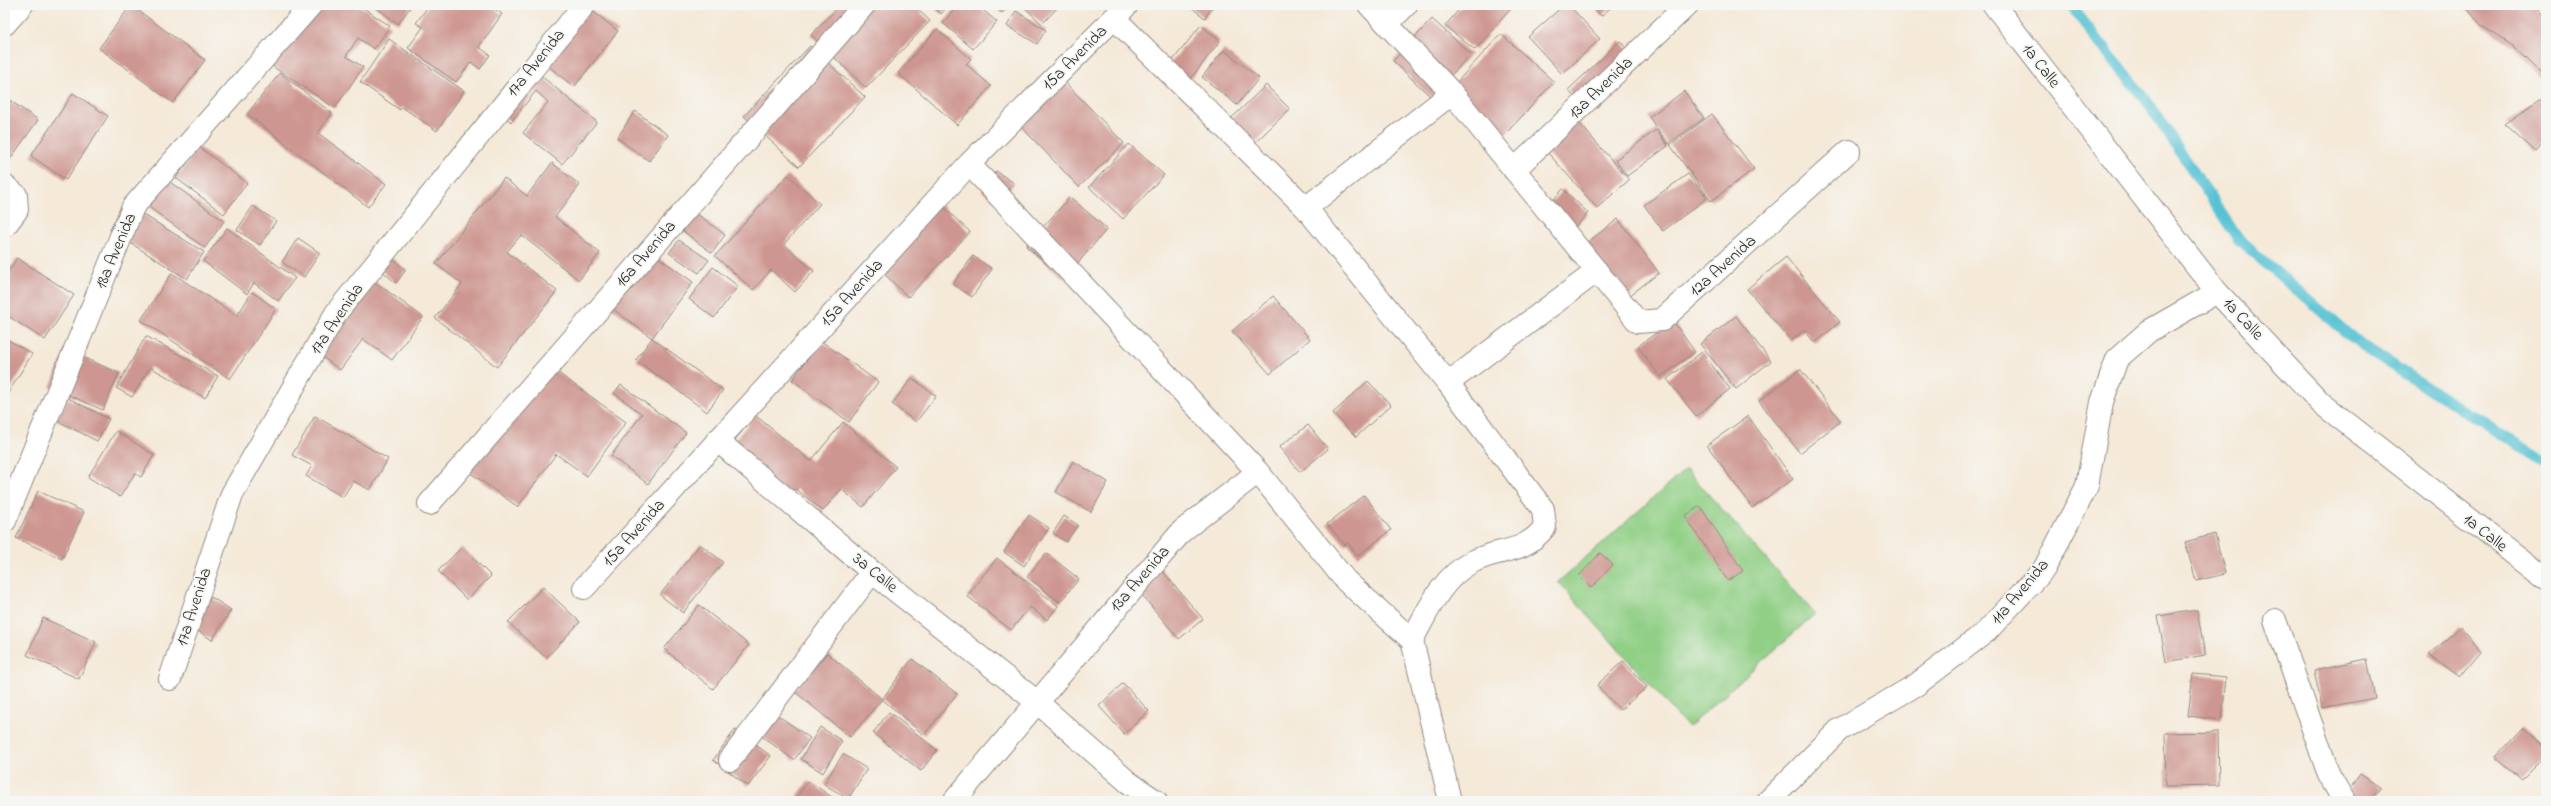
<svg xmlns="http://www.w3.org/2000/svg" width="2551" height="806" font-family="'Indie Flower',sans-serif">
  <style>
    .green { fill: #90cf85; stroke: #5e7d58 }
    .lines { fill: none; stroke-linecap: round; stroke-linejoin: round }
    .stream { stroke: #58c2d4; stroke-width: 11 }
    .building { fill: #ce9690 }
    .minor-casing { stroke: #908a82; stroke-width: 24 }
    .minor { stroke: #fff; stroke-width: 22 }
    .labels { text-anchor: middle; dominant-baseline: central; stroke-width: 3.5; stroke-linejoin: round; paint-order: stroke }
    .street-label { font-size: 17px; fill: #2b2b2b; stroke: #f6f6f2 }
  </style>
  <rect width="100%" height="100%" fill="#f6f6f2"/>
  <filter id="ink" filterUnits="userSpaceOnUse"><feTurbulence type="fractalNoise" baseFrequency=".025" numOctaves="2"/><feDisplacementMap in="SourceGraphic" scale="8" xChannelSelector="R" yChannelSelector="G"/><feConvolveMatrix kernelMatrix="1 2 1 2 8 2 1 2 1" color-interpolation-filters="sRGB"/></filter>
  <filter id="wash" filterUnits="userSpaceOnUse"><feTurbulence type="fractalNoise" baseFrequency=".012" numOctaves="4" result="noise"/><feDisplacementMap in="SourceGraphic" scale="16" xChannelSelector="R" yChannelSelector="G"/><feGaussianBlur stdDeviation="0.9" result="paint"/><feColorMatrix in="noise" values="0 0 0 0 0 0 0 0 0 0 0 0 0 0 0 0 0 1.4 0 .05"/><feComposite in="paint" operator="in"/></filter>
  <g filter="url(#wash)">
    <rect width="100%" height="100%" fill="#f5e9d8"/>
    <path class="green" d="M 1686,469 L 1815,614 L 1688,727 L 1558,582 Z"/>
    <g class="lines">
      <path class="stream" d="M 2070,5 L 2148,103 L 2239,240 L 2363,347 L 2546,462"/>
    </g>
    <g id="blocks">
      <path class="building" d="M 131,5 L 205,60 L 173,103 L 99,48 Z
        M 299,5 L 359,5 L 390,26 L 374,49 L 358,38 L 346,56 L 363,67 L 335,108 L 269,64 Z
        M 373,5 L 412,5 L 398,24 Z
        M 429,5 L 489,5 L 502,14 L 479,47 L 490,55 L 480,69 L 471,62 L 456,82 L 408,48 L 423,27 L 416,23 Z
        M 585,5 L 618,31 L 574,87 L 537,57 Z
        M 840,5 L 913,5 L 930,21 L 866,88 L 811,35 Z
        M 931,5 L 949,5 L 941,14 Z
        M 958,5 L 977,5 L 997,22 L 973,49 L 943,23 Z
        M 993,5 L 1010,5 L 1002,13 Z
        M 1022,5 L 1055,5 L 1058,7 L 1042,24 Z
        M 1188,5 L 1214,5 L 1205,18 Z
        M 1463,5 L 1514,5 L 1475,50 L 1445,26 Z
        M 1564,5 L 1569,5 L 1600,39 L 1562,74 L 1528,37 Z
        M 1592,5 L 1614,5 L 1601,16 Z
        M 2464,5 L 2534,5 L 2546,20 L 2546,79 L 2513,46 L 2482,26 Z
        M 1016,11 L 1046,30 L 1037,44 L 1007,26 Z
        M 1432,19 L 1471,54 L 1431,97 L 1393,61 Z
        M 1201,25 L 1220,41 L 1186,85 L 1166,69 Z
        M 937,29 L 971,59 L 966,64 L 991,86 L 957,125 L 898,73 Z
        M 1501,34 L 1554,82 L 1495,145 L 1443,97 Z
        M 389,39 L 464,91 L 437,131 L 402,107 L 400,110 L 360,82 Z
        M 1620,41 L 1638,62 L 1586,110 L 1568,90 Z
        M 810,46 L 865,97 L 799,167 L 744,116 Z
        M 1224,50 L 1259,78 L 1237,105 L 1202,77 Z
        M 528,65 L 597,122 L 562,164 L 523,133 L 548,102 L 536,91 L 511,122 L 493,107 Z
        M 1052,69 L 1124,143 L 1079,187 L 1007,112 Z
        M 280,73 L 332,113 L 318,133 L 386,184 L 368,207 L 247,114 Z
        M 1266,85 L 1290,109 L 1242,155 L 1219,130 Z
        M 1684,91 L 1704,118 L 1668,144 L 1649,117 Z
        M 73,93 L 108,116 L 66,180 L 31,156 Z
        M 2546,96 L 2546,141 L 2536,152 L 2505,124 Z
        M 5,97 L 38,120 L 11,158 L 5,154 Z
        M 635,111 L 668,135 L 649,161 L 617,138 Z
        M 1712,114 L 1754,169 L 1711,201 L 1670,145 Z
        M 1573,116 L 1629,180 L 1597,208 L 1541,145 Z
        M 1656,130 L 1668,146 L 1627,176 L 1615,160 Z
        M 1129,144 L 1164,175 L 1123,219 L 1089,187 Z
        M 199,147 L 247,183 L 224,214 L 176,178 Z
        M 552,163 L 580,185 L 555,217 L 600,253 L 579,280 L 521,235 L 507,252 L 557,291 L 497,367 L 435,318 L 462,284 L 436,264 L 504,178 L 527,196 Z
        M 996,171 L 1014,183 L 1000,204 L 982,191 Z
        M 156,172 L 224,221 L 205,248 L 138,199 Z
        M 1688,174 L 1707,198 L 1663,231 L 1644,205 Z
        M 788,175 L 820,204 L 784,244 L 814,271 L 795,292 L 771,270 L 753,290 L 715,256 Z
        M 1563,189 L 1588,213 L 1566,237 L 1541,214 Z
        M 933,197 L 970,232 L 908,297 L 872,262 Z
        M 1070,197 L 1107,229 L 1064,279 L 1026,246 Z
        M 126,204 L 204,252 L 187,279 L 110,230 Z
        M 253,206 L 276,221 L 260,245 L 237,230 Z
        M 696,213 L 725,235 L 712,253 L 683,231 Z
        M 1618,219 L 1659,273 L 1621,302 L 1580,248 Z
        M 227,228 L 295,278 L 278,301 L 254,283 L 247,294 L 203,261 Z
        M 298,238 L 320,253 L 304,277 L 282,262 Z
        M 679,240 L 709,260 L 699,273 L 669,253 Z
        M 385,252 L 406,270 L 396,283 L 374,264 Z
        M 651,252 L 693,282 L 652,338 L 723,390 L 707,412 L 636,360 L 652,338 L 605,303 Z
        M 973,256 L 992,269 L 972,297 L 953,284 Z
        M 1786,257 L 1840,322 L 1815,343 L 1804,330 L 1791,341 L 1747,289 Z
        M 17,258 L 74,295 L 45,340 L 5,314 L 5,276 Z
        M 713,267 L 738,286 L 714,318 L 689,299 Z
        M 360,271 L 423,317 L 392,360 L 363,339 L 340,370 L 306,345 Z
        M 172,273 L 237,316 L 252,292 L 276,309 L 230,379 L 141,320 Z
        M 1273,296 L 1310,339 L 1270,374 L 1232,331 Z
        M 1736,316 L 1771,361 L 1736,389 L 1700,344 Z
        M 1673,321 L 1695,352 L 1660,377 L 1638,346 Z
        M 146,336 L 218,376 L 205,398 L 150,367 L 132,397 L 116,388 Z
        M 5,338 L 32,354 L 8,393 L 5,391 Z
        M 821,341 L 878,382 L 849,422 L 792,380 Z
        M 66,350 L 119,373 L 103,410 L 50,387 Z
        M 1702,352 L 1730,389 L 1696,416 L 1667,379 Z
        M 543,362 L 626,422 L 587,476 L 556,454 L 518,507 L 465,469 Z
        M 1800,369 L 1841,421 L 1800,453 L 1759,401 Z
        M 912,378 L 936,396 L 916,422 L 892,404 Z
        M 1368,381 L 1391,405 L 1356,437 L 1333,413 Z
        M 621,385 L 686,433 L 648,484 L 611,456 L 642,414 L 614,393 Z
        M 68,398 L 109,419 L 97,441 L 56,420 Z
        M 755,415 L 811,461 L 843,422 L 896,467 L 863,507 L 841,489 L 823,511 L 796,489 L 783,505 L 722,456 Z
        M 315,416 L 388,459 L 370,490 L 353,481 L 343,497 L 306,476 L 312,466 L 292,455 Z
        M 1748,416 L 1793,479 L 1752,508 L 1707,445 Z
        M 1308,425 L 1328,449 L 1300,472 L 1279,447 Z
        M 116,431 L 154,455 L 141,477 L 135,473 L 120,497 L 88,477 Z
        M 1073,461 L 1108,482 L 1091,512 L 1056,492 Z
        M 38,491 L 84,512 L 62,559 L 16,538 Z
        M 1364,495 L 1391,530 L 1358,556 L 1348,543 L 1345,545 L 1327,524 Z
        M 1700,506 L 1743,571 L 1728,581 L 1685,516 Z
        M 1029,515 L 1049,528 L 1024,566 L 1004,552 Z
        M 1064,516 L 1078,525 L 1066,542 L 1053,533 Z
        M 2215,534 L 2225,574 L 2196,581 L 2185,542 Z
        M 700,544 L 723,562 L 683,613 L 660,595 Z
        M 462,547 L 491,576 L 467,600 L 438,571 Z
        M 1046,553 L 1079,579 L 1060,602 L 1027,577 Z
        M 1600,553 L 1613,565 L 1591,588 L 1579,576 Z
        M 997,558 L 1058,606 L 1047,620 L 1030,607 L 1011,630 L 967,596 Z
        M 1160,568 L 1203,619 L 1179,639 L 1136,588 Z
        M 543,587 L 580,622 L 546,658 L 508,622 Z
        M 211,597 L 231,610 L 212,640 L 192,627 Z
        M 699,605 L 749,645 L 713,689 L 664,649 Z
        M 2197,610 L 2205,655 L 2166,662 L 2158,616 Z
        M 43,618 L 96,642 L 79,679 L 27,655 Z
        M 2460,627 L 2481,651 L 2459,677 L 2429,655 Z
        M 827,653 L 882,699 L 850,737 L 794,691 Z
        M 912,659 L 957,694 L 924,735 L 882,699 Z
        M 2367,659 L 2375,698 L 2322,708 L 2314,670 Z
        M 1623,661 L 1647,687 L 1620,710 L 1597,685 Z
        M 2193,674 L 2226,677 L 2222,720 L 2188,716 Z
        M 1123,683 L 1149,711 L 1124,734 L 1099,706 Z
        M 767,708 L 810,738 L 794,760 L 752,729 Z
        M 889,712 L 937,750 L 921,771 L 873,733 Z
        M 820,727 L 842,741 L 823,773 L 801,759 Z
        M 2523,727 L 2546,749 L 2546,756 L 2522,780 L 2495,757 Z
        M 735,730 L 771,756 L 748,786 L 713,760 Z
        M 2218,732 L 2219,785 L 2166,786 L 2165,733 Z
        M 843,754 L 867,769 L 848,799 L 824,784 Z
        M 2360,774 L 2381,788 L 2371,801 L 2342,801 Z
        M 808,781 L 838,801 L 794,801 Z"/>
    </g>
  </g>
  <g filter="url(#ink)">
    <use href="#blocks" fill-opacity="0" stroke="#908a82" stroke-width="1"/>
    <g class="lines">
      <g class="minor-casing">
        <path id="minor" d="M 1369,5 L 1452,93 L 1638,322 L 1662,320 L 1849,151
          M 1994,5 L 2217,292 L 2321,403 L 2546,579
          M 1114,18 L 1306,208 L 1448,383 L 1543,509 L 1545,527 C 1522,556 1500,547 1472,562 C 1441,578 1428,611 1412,640
          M 5,24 L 22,5
          M 1387,24 L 1406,5
          M 969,164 L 1258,472 L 1346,581 L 1412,640 L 1450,801
          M 1514,170 L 1687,5
          M 5,186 L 16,195 L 17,210 L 5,226
          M 1306,208 L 1452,93
          M 1448,383 L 1597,271
          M 717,440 L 872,572 L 1037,702 L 1128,782 L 1156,801
          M 429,504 L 864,5
          M 5,521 L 133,207 L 311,5
          M 584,588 L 969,164 L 1127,5
          M 2275,620 L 2329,775 L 2344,801
          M 170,679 L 232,494 L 336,313 L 584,5
          M 730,760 L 872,572
          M 954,801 L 1182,531 L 1258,472
          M 1768,801 L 1839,730 L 1916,685 L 1987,631 L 2044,569 L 2087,486 L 2102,402 L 2117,359 L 2149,331 L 2217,292"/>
      </g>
      <use href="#minor" class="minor"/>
    </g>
  </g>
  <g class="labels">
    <g class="street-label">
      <text transform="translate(1075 58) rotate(-45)">15a Avenida</text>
      <text transform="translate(536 63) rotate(-51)">17a Avenida</text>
      <text transform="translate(2041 66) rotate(52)">1a Calle</text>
      <text transform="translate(1601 88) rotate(-44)">13a Avenida</text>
      <text transform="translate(116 251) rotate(-67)">18a Avenida</text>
      <text transform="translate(646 254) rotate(-49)">16a Avenida</text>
      <text transform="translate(1723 266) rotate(-42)">12a Avenida</text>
      <text transform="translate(852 293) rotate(-48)">15a Avenida</text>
      <text transform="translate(337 319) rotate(-56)">17a Avenida</text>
      <text transform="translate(2243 319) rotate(47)">1a Calle</text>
      <text transform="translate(634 533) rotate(-48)">15a Avenida</text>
      <text transform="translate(2485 533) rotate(38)">1a Calle</text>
      <text transform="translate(875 573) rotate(39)">3a Calle</text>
      <text transform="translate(1140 579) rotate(-49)">13a Avenida</text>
      <text transform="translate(2020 592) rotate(-50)">11a Avenida</text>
      <text transform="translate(194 607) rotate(-72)">17a Avenida</text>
    </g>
  </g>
  <rect width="2551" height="806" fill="none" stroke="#f6f6f2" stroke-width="20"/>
</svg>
